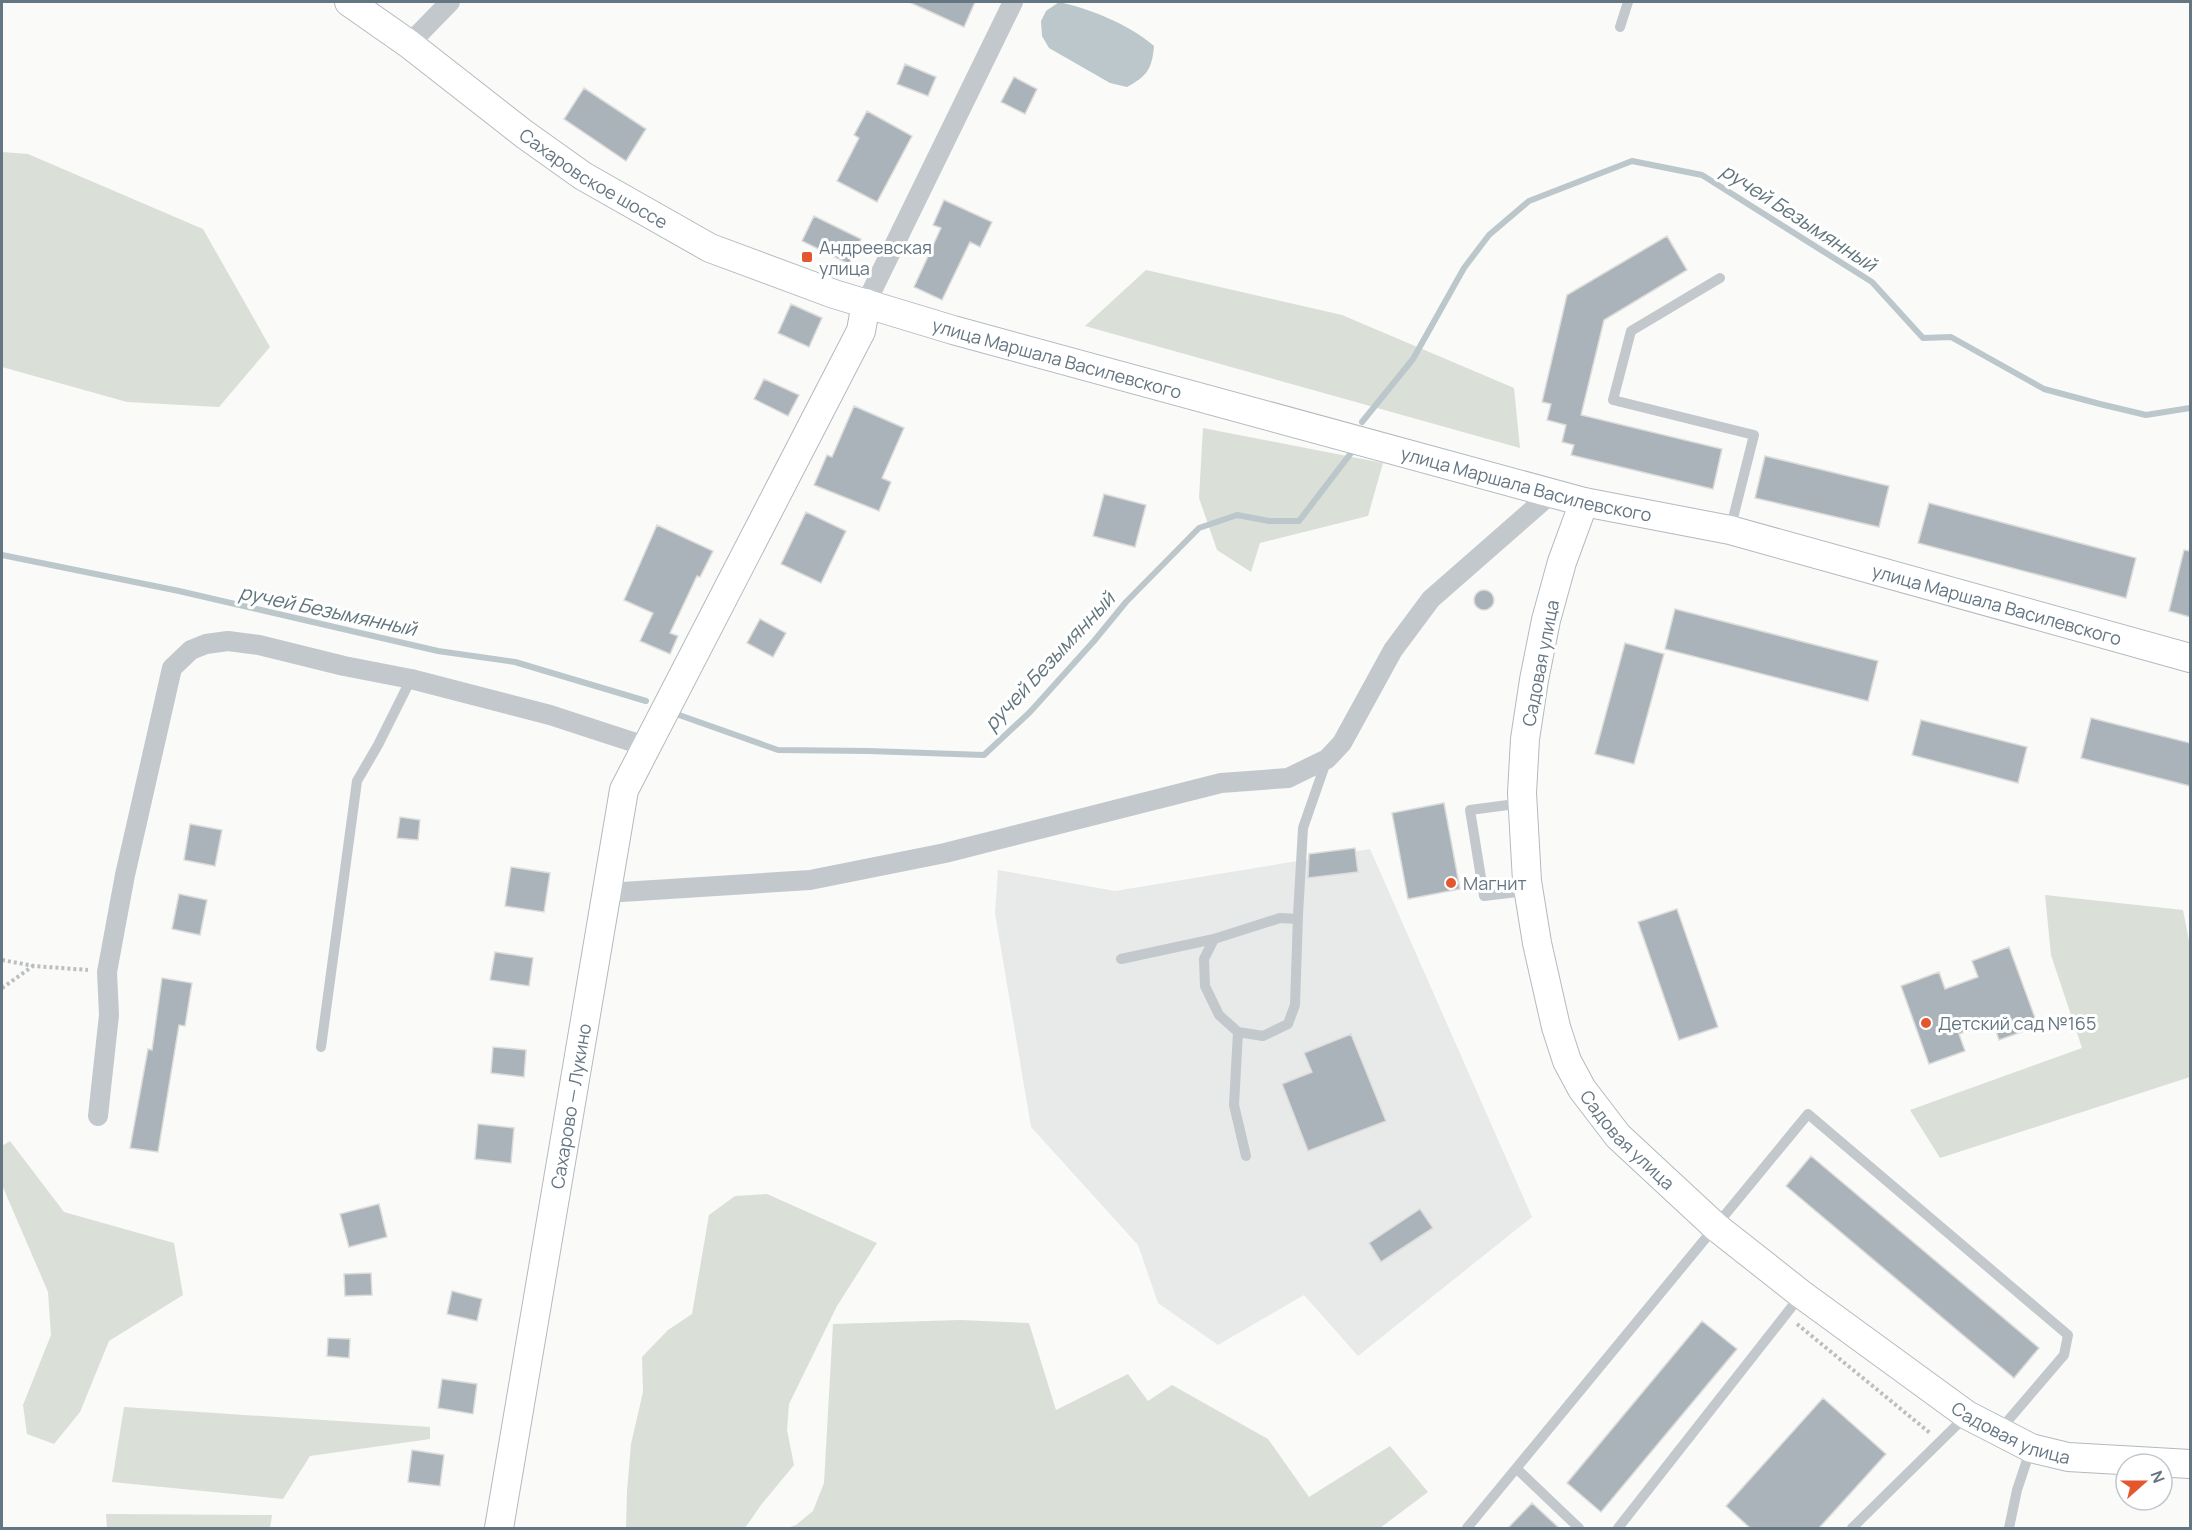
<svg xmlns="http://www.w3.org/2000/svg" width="2192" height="1530" font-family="Manrope,sans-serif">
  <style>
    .built { fill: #e8e9e9 }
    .green { fill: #dadfd7 }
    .water { fill: #bbc7cb }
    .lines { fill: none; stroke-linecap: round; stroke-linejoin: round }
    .stream { stroke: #bbc7cb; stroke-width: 6 }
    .building { fill: #aab3b9; stroke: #dcdcda; stroke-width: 1.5 }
    .secondary-casing { stroke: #b3babf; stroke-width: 30 }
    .path { stroke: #bbbfc2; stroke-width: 4; stroke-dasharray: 3 3; stroke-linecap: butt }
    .lane { stroke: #c3c8cc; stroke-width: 10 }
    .street { stroke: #c3c8cc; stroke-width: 20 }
    .secondary { stroke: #fff; stroke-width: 28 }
    .poi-dot { fill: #e4572e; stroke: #fff; stroke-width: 2 }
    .labels { text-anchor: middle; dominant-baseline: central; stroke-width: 6; stroke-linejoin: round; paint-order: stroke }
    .street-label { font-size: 18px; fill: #657683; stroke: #fff }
    .poi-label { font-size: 18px; fill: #657683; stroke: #fff; text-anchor: start }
    .water-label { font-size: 20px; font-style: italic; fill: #60757c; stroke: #fff }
  </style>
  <rect width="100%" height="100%" fill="#fafaf8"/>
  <path class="built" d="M 1370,849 L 1532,1217 L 1358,1356 L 1304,1295 L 1218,1345 L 1158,1303 L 1138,1245 L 1031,1127 L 995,913 L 998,870 L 1115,891 Z"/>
  <path class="green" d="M 2,152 L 28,154 L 203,229 L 270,347 L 219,407 L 127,402 L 2,367 Z
    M 1146,270 L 1342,315 L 1514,388 L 1520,448 L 1085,326 Z
    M 1203,428 L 1383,463 L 1368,516 L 1260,543 L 1251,572 L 1217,550 L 1199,498 Z
    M 2045,895 L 2183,910 L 2190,946 L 2190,1077 L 1940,1158 L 1910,1110 L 2082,1048 L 2051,955 Z
    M 10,1141 L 64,1212 L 174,1243 L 183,1295 L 109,1341 L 80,1412 L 54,1444 L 27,1434 L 23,1405 L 51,1335 L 48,1292 L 2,1185 L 2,1146 Z
    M 767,1194 L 877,1243 L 837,1306 L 789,1404 L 787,1430 L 794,1465 L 761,1505 L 745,1528 L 626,1528 L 627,1491 L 631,1444 L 643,1392 L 642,1357 L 668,1330 L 692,1314 L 709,1215 L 735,1196 Z
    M 960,1320 L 1029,1323 L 1056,1410 L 1128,1374 L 1148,1401 L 1172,1385 L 1268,1439 L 1309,1497 L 1390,1446 L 1428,1492 L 1380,1528 L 787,1528 L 796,1525 L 813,1511 L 824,1483 L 833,1324 Z
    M 124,1407 L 430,1427 L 430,1439 L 310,1456 L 283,1499 L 112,1482 Z
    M 106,1514 L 272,1515 L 270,1528 L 107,1528 Z"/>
  <path class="water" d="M 1059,2 C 1091,9 1128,24 1154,46 C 1152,69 1147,76 1127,87 L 1110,83 L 1049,48 L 1042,36 L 1041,21 L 1046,11 Z"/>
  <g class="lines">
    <path class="stream" d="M 1362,422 L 1413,359 L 1464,268 L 1489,235 L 1529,201 L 1632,161 L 1702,175 L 1872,282 L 1923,338 L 1951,337 L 2044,389 L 2100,404 L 2146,415 L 2190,408
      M 2,555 L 179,591 L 438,651 L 515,662 L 646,701
      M 679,715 L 778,750 L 869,751 L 984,755 L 1030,712 L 1094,641 L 1126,602 L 1199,528 L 1237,515 L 1269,521 L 1299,521 L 1351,453"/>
  </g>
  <path class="building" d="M 909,2 L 975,2 L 964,27 Z
    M 905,64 L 936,77 L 928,96 L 897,84 Z
    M 1014,77 L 1037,89 L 1025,114 L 1001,102 Z
    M 584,88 L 646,129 L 626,161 L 564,119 Z
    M 867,111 L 912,136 L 877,202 L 837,181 L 859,138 L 854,135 Z
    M 944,200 L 992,222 L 980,247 L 970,242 L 942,300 L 914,287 L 941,228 L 933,225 Z
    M 814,216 L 861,239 L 849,264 L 802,241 Z
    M 1667,236 L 1687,270 L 1604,320 L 1581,415 L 1722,449 L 1713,489 L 1571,455 L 1574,445 L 1562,442 L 1566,425 L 1547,420 L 1551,404 L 1542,402 L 1567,295 Z
    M 791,304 L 822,318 L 809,347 L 778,333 Z
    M 764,379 L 799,395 L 788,416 L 754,399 Z
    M 854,406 L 904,428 L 882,478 L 891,482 L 879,511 L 814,485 L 827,455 L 832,457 Z
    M 1765,456 L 1889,486 L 1879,527 L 1755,498 Z
    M 1104,494 L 1146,505 L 1135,547 L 1093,536 Z
    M 1929,503 L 2136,558 L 2126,598 L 1918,543 Z
    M 806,512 L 846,531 L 821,583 L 781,564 Z
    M 657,525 L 713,551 L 700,577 L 697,576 L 670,633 L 678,636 L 670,654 L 640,641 L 653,613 L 624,600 Z
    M 2184,550 L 2190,551 L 2190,617 L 2169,611 Z
    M1474 600a10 10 0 1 1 20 0a10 10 0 1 1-20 0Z
    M 1675,609 L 1878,661 L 1868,701 L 1665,649 Z
    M 760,619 L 786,633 L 773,657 L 747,643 Z
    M 1625,643 L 1664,654 L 1634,764 L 1595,754 Z
    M 2091,718 L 2190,743 L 2190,786 L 2081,758 Z
    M 1921,720 L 2027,747 L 2018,783 L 1912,755 Z
    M 1444,803 L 1460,889 L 1408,899 L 1392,813 Z
    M 400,817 L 420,820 L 418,840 L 397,838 Z
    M 190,824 L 222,830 L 215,866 L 184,860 Z
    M 1355,848 L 1358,872 L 1308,878 L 1309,854 Z
    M 511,867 L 550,873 L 544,912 L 505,906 Z
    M 179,894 L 207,900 L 200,935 L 172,929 Z
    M 1677,909 L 1718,1027 L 1679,1040 L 1638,922 Z
    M 2009,947 L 2038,1026 L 1999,1040 L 1993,1022 L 1959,1034 L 1965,1051 L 1929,1064 L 1901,986 L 1939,972 L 1945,989 L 1978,977 L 1972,961 Z
    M 495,952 L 533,958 L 529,986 L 490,980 Z
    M 162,978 L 192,983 L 185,1026 L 179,1025 L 158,1152 L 130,1148 L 148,1049 L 152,1050 Z
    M 1351,1034 L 1386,1121 L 1308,1151 L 1282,1084 L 1312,1072 L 1304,1053 Z
    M 493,1047 L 526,1050 L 524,1077 L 491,1073 Z
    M 478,1124 L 514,1128 L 511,1163 L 475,1159 Z
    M 1811,1156 L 2039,1348 L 2014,1378 L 1786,1186 Z
    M 379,1204 L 387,1237 L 349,1247 L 340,1214 Z
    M 1420,1209 L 1433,1228 L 1381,1262 L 1369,1243 Z
    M 371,1273 L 372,1295 L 345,1296 L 344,1274 Z
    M 452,1291 L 482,1299 L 477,1321 L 447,1314 Z
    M 1702,1321 L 1737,1349 L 1601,1512 L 1567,1483 Z
    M 328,1338 L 350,1339 L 349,1358 L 327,1356 Z
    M 442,1379 L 477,1384 L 473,1414 L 438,1408 Z
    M 1823,1398 L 1886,1454 L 1819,1528 L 1750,1528 L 1726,1506 Z
    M 412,1450 L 444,1455 L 440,1486 L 408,1482 Z
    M 1532,1503 L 1559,1528 L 1508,1528 Z"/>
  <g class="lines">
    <g class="secondary-casing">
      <g id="secondary">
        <path id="s1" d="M 349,2 L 409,44 L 524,134 L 583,176 L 710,248 L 834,294 L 953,330 L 1584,502 L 1730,530 L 2190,658"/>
        <path id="s2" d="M 1584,502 L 1562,562 L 1546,620 L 1534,680 L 1525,739 L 1522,793 L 1527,881 L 1537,943 L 1556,1027 L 1567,1061 L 1582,1089 L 1618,1136 L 1716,1227 L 1801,1294 L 1967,1415 L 2031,1448 L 2068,1457 L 2190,1464"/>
        <path id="s3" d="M 499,1528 L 624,790 L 861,331 L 866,303"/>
      </g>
    </g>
    <path class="path" d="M 2,960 L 34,966 L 88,970
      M 2,988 L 33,966
      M 1797,1324 L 1930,1433"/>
    <path class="lane" d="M 1620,27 L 1628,2
      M 1720,278 L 1631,331 L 1613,400 L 1754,435 L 1730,530
      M 1523,803 L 1470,810 L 1484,896 L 1526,891
      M 1214,939 L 1204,959 L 1205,986 L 1219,1015 L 1238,1032
      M 1121,959 L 1214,939 L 1280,918 L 1298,919
      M 321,1047 L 357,781 L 378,745 L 411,679
      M 1246,1156 L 1234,1105 L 1238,1032 L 1263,1036 L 1288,1024 L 1295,1005 L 1298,915 L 1303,828 L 1327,759
      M 1517,1469 L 1579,1528
      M 1467,1528 L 1808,1114 L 2068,1335 L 2064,1355 L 1999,1431
      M 1618,1528 L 1801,1295
      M 1852,1528 L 1965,1417
      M 2009,1528 L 2017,1490 L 2031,1448"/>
    <path class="street" d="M 409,44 L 450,2
      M 866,303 L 1013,2
      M 606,893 L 810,880 L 945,853 L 1221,783 L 1288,778 L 1327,759 L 1342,743 L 1393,650 L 1431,599 L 1552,493
      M 98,1116 L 109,1015 L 107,972 L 125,875 L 172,668 L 191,650 L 206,644 L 228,641 L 259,645 L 344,666 L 411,679 L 550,715 L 645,746"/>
    <use href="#secondary" class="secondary"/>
  </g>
  <g class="poi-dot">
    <rect x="801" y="251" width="12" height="12" rx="3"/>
    <circle cx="1451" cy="883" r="6"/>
    <circle cx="1926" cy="1023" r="6"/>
  </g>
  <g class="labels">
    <g class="street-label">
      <text stroke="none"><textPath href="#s1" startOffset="302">Сахаровское шоссе</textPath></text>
      <text stroke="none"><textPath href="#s1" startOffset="802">улица Маршала Василевского</textPath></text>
      <text stroke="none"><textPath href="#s1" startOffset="1288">улица Маршала Василевского</textPath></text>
      <text stroke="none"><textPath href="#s1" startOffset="1774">улица Маршала Василевского</textPath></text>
      <text transform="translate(1540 663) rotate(-79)">Садовая улица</text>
      <text stroke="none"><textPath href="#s3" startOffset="428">Сахарово — Лукино</textPath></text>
      <text stroke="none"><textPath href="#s2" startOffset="672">Садовая улица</textPath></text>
      <text stroke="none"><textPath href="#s2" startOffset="1158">Садовая улица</textPath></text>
    </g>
    <g class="poi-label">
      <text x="819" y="247">Андреевская<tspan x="819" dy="21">улица</tspan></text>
      <text x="1463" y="883">Магнит</text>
      <text x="1938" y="1023">Детский сад №165</text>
    </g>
    <g class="water-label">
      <text transform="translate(1799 217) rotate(33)">ручей Безымянный</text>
      <text transform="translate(328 610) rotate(12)">ручей Безымянный</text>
      <text transform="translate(1049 661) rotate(-47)">ручей Безымянный</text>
    </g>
  </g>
  <rect width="2192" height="1530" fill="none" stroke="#657683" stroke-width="6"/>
  <g transform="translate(2144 1482) rotate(69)"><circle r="28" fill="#ffffff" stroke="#c1c8cd" stroke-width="1.5"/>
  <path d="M0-4.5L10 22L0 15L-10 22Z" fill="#e4572e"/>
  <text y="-9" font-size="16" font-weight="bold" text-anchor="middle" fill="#657683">N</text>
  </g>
</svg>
